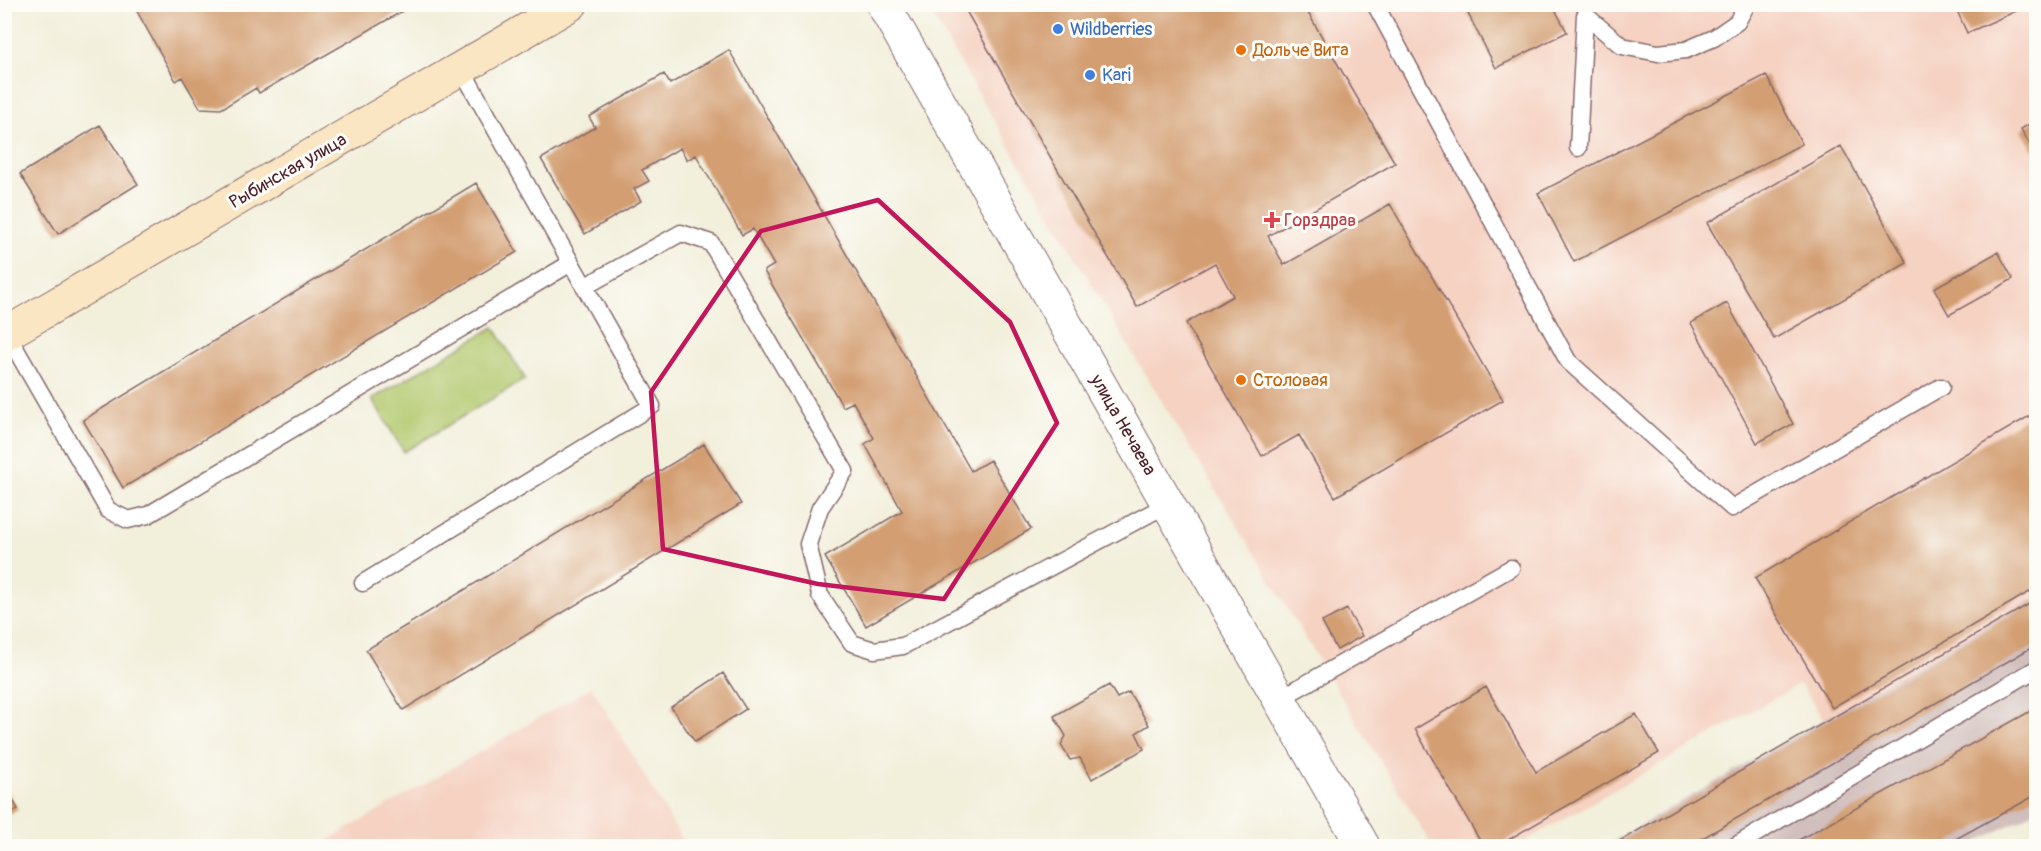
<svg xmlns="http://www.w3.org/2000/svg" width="2041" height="851" font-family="Pangolin,sans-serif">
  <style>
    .built { fill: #f5d2c2 }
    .industrial { fill: #d1bfbd }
    .green { fill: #b2c96e; stroke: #7e744c; stroke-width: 1.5 }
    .building { fill: #d39e72 }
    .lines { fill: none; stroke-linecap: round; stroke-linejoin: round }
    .service-casing { stroke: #856869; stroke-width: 19 }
    .tertiary-casing { stroke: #856869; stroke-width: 35 }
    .secondary-casing { stroke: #856869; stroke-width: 35 }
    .service { stroke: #fff; stroke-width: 16 }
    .tertiary { stroke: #fff; stroke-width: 33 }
    .secondary { stroke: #fbe6c4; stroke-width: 33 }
    .marked { fill: none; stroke: #c2185b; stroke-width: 4.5; stroke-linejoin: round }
    .shop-dot { fill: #3f7fe0; stroke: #fdfcf7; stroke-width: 2 }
    .food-dot { fill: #e8710a; stroke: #fdfcf7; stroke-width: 2 }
    .health-dot { fill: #e0444e; stroke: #fdfcf7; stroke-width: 2 }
    .labels { text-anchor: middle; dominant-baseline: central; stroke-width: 6; stroke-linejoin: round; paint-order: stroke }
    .shop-label { font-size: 18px; fill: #366cbe; stroke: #fdfcf7; text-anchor: start }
    .food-label { font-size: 18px; fill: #c56008; stroke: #fdfcf7; text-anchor: start }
    .street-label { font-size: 18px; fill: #4a1f2b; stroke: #fdfcf7 }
    .health-label { font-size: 18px; fill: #be3a42; stroke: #fdfcf7; text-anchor: start }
  </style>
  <rect width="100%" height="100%" fill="#fdfcf7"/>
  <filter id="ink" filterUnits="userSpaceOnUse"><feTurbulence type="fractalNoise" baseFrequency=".0167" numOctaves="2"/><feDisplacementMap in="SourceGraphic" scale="12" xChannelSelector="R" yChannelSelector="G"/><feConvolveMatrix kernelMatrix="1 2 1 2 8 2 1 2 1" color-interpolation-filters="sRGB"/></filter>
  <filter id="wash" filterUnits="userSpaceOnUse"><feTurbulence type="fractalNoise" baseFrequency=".008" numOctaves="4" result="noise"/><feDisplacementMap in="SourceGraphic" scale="24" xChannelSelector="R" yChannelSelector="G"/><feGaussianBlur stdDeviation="1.35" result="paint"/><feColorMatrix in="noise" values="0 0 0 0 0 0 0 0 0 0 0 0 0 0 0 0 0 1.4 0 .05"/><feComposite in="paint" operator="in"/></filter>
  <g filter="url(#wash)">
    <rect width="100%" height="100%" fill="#f2efdb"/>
    <path class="built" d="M 926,5 L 2036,5 L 2036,597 L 1824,720 L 1800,684 L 1516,846 L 1432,846 L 1133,354 Z
      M 592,687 L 686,846 L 318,846 Z"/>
    <path class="industrial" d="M 2036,597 L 2036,811 L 1969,846 L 1605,846 Z"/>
    <path class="green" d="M 494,327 L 525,379 L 404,452 L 372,399 Z"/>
    <g id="blocks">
      <path class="building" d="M 133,4 L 415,4 L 259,93 L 256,88 L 221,109 L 200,108 L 182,77 L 176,81 Z
        M 962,4 L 1303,4 L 1395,163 L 1268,236 L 1284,265 L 1390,204 L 1503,400 L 1335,497 L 1299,435 L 1262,456 L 1186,323 L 1233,296 L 1215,263 L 1137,307 Z
        M 1463,4 L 1552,4 L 1567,32 L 1496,68 Z
        M 1954,4 L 2032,4 L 1967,33 Z
        M 729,50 L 971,471 L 990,460 L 1031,529 L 866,626 L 825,557 L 902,511 L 865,444 L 874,438 L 853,402 L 843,407 L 764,271 L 774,265 L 753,229 L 742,235 L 696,155 L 687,160 L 680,148 L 642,170 L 649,181 L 634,189 L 641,201 L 585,234 L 541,159 L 595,127 L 589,117 L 664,74 L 670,84 Z
        M 1766,75 L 1802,144 L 1574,262 L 1538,193 Z
        M 2036,120 L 2036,155 L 2021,129 Z
        M 100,125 L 138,184 L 58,234 L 20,174 Z
        M 1841,146 L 1907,263 L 1774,339 L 1707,223 Z
        M 476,183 L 517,252 L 123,488 L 83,420 Z
        M 1998,252 L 2013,279 L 1949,315 L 1934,288 Z
        M 1727,303 L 1793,424 L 1757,443 L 1691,323 Z
        M 2036,412 L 2036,588 L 1832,708 L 1755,578 Z
        M 704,444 L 741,504 L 403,710 L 366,650 Z
        M 2036,600 L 2036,645 L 1689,846 L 1611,846 Z
        M 1347,609 L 1362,636 L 1337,650 L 1322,622 Z
        M 723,673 L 746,709 L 695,742 L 671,707 Z
        M 1109,685 L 1117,698 L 1129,692 L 1149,725 L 1136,733 L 1144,749 L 1092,779 L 1080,758 L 1070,760 L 1061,745 L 1066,736 L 1054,716 Z
        M 1486,687 L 1536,772 L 1636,714 L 1659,753 L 1497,846 L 1483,846 L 1415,729 Z
        M 2036,708 L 2036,795 L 1943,846 L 1788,846 Z
        M 4,785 L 18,809 L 4,817 Z"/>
    </g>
  </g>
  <g filter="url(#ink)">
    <use href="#blocks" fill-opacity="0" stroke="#856869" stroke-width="1.5"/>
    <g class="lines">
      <g class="service-casing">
        <path id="service" d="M 1375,4 L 1568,361 L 1732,508 L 1941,387
          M 1578,148 L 1585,15 L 1622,46 L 1658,53 L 1686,50 L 1714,38 L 1737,22 L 1747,4
          M 584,287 L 681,233 L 711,243 L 845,471 L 820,508 L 808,544 L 820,595 L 852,643 L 874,650 L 903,646 L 1168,504
          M 7,334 L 108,510 L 128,520 L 148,515 L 571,263
          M 363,583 L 652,406 L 462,70
          M 1279,699 L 1511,568
          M 1735,846 L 2036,669"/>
      </g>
      <g class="tertiary-casing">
        <path id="tertiary" d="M 883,4 L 1363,846"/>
      </g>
      <g class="secondary-casing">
        <path id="secondary" d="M 4,335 L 571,4"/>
      </g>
      <use href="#service" class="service"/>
      <use href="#tertiary" class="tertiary"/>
      <use href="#secondary" class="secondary"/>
    </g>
  </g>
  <path class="marked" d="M 878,200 L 1010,322 L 1057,423 L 944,599 L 818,584 L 663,549 L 651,392 L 761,231 Z"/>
  <g class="shop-dot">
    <circle cx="1058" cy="29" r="6"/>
    <circle cx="1090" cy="75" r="6"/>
  </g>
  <g class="food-dot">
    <circle cx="1241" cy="50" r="6"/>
    <circle cx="1241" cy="380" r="6"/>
  </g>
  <path class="health-dot" d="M1269 211h6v6h6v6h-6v6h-6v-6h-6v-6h6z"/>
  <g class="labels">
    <g class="shop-label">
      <text x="1070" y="29">Wildberries</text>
      <text x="1102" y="75">Kari</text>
    </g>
    <g class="food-label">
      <text x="1253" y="50">Дольче Вита</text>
      <text x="1253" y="380">Столовая</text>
    </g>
    <g class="street-label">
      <text transform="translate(288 171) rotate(-30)">Рыбинская улица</text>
      <text transform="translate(1123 425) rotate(60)">улица Нечаева</text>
    </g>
    <g class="health-label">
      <text x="1284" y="220">Горздрав</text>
    </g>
  </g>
  <rect width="2041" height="851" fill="none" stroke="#fdfcf7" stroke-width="24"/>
</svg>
